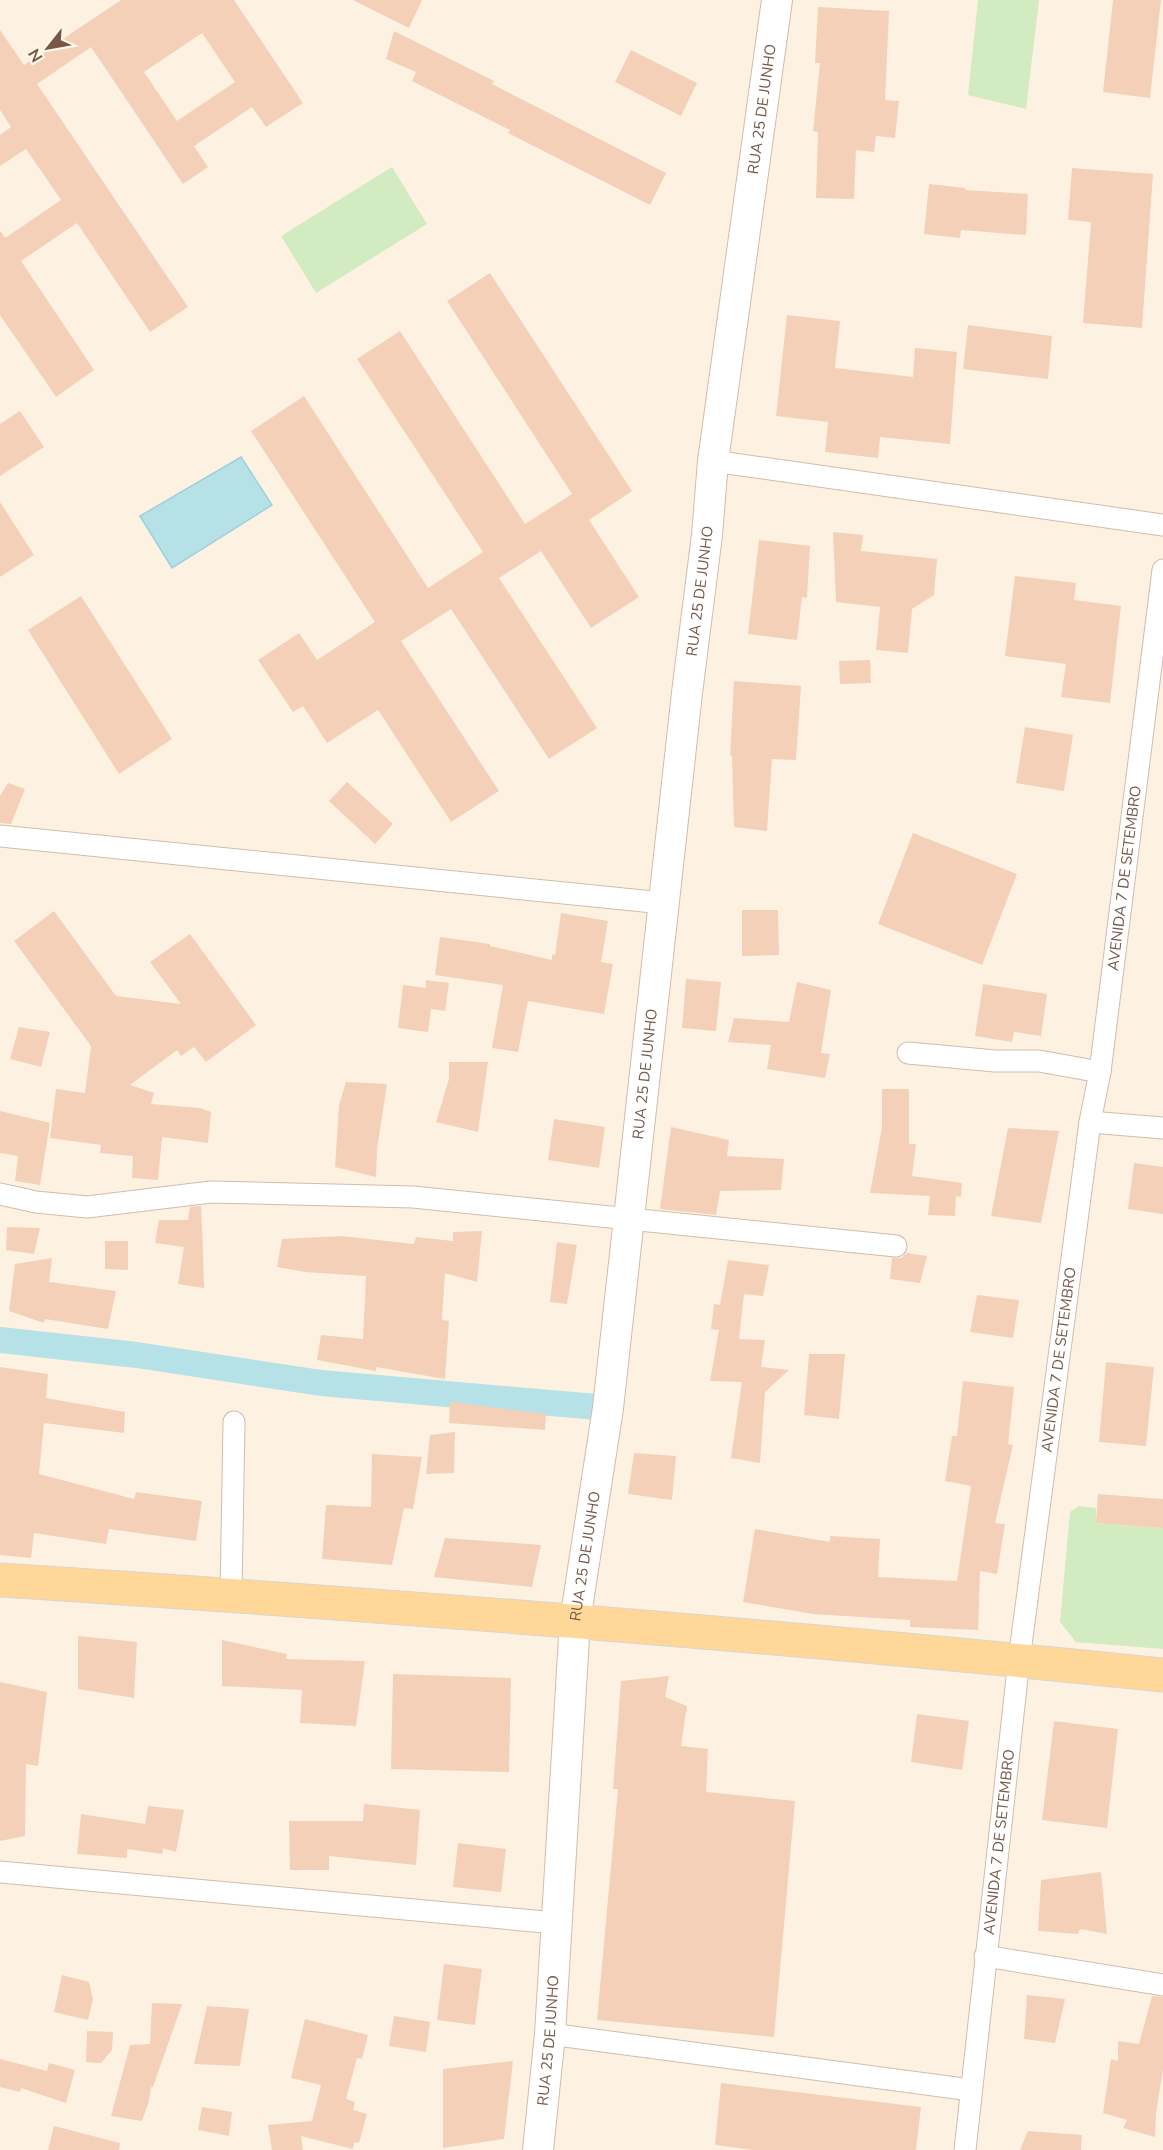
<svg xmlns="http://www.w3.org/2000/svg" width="1163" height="2150" font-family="'Nunito Sans',sans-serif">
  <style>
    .green { fill: #d2ebc0 }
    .water { fill: #b6e1e7; stroke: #9cd0da; stroke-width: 1.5 }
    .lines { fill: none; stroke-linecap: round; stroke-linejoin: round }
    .canal { stroke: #b6e1e7; stroke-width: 26 }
    .building { fill: #f4d0b8; fill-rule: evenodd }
    .street-casing { stroke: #d1bcab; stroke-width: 23 }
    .secondary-casing { stroke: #d4bba8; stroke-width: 32 }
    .primary-casing { stroke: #dbd4cf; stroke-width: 35 }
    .street { stroke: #fff; stroke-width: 21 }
    .secondary { stroke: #fff; stroke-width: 30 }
    .primary { stroke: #ffd798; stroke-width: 33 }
    .labels { text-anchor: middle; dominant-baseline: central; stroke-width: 5; stroke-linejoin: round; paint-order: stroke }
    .street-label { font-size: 15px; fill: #765847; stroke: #fff6e9 }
  </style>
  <rect width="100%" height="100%" fill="#fdf2e2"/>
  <path class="green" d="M 978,0 L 1039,0 L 1026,109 L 968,95 Z
    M 392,167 L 427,224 L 316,293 L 281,236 Z
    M 1079,1506 L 1096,1508 L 1096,1523 L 1163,1528 L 1163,1649 L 1076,1642 L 1060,1622 L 1070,1512 Z"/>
  <path class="water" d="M 241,457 L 272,505 L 172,568 L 140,516 Z"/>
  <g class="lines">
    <path class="canal" d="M 0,1340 L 137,1355 L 321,1383 L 608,1408"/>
  </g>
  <path class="building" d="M 121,0 L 234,0 L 303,103 L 266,127 L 252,107 L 194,146 L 208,167 L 183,184 L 91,47 L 37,84 L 188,307 L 150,332 L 77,223 L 21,261 L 94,370 L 56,397 L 0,315 L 0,231 L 5,238 L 61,200 L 26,149 L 0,166 L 0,135 L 11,127 L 0,110 L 0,30 L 24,65 ZM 202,33 L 235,82 L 177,121 L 144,72 Z
    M 353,0 L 422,0 L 409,28 Z
    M 1113,0 L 1161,0 L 1150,98 L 1103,92 Z
    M 818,7 L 889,11 L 885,100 L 899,101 L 895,138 L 876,136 L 874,152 L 856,150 L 854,199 L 816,198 L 818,132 L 813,131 L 820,63 L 815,63 Z
    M 394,31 L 494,81 L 492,84 L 666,173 L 650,205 L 508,133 L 510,130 L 412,81 L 416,72 L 386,59 Z
    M 631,50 L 697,83 L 681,116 L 615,82 Z
    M 1072,168 L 1153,174 L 1142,328 L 1083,323 L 1091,222 L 1068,220 Z
    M 929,184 L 965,188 L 965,190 L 1028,194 L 1026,235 L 961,230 L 960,238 L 924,234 Z
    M 490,273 L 632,491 L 589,520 L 639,597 L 591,628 L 541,551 L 499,578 L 597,728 L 549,759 L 451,609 L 401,641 L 499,791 L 451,822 L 378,710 L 327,743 L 303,706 L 293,712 L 258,660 L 299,633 L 317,660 L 375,622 L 251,431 L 304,396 L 428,588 L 483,552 L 357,359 L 400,331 L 525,524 L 572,494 L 447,301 Z
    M 787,315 L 840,321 L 835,368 L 913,377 L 915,348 L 957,352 L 950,444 L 880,437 L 878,458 L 825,452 L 828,422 L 776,416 Z
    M 968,325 L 1052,336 L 1048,379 L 963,369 Z
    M 20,411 L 44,447 L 0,476 L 0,424 Z
    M 0,502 L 34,555 L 0,577 Z
    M 833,532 L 863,535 L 861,551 L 937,559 L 934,595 L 912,609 L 908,653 L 876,650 L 880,607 L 836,602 Z
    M 759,540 L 810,546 L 807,598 L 802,597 L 797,640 L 748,634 Z
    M 1015,576 L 1076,583 L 1074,600 L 1121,606 L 1110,703 L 1061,697 L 1066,664 L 1005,656 Z
    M 81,596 L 172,739 L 119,774 L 28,630 Z
    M 870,660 L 871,683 L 840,684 L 839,661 Z
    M 734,681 L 801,686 L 796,760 L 772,759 L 767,831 L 734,827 L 732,756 L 730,756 Z
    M 1025,727 L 1073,735 L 1064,791 L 1016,783 Z
    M 347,782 L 393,824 L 375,844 L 329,801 Z
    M 8,783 L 25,789 L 11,824 L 0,823 L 0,796 Z
    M 913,833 L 1017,874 L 982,965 L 878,924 Z
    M 742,910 L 778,910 L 779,955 L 742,956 Z
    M 54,911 L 116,996 L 181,1004 L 150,962 L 190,934 L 256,1025 L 206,1062 L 194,1047 L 181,1056 L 177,1050 L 130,1085 L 154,1093 L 151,1104 L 200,1108 L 211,1112 L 208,1143 L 162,1137 L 158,1180 L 132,1178 L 133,1156 L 100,1153 L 101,1145 L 50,1138 L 56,1089 L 85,1093 L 91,1046 L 14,941 Z
    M 561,913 L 608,921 L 601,962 L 613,964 L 604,1014 L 528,1001 L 518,1052 L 492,1048 L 503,985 L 435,975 L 440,937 L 490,944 L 490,946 L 552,960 L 552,954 L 555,955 Z
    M 686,979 L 721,982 L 716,1031 L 682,1028 Z
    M 426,980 L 449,983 L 445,1011 L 431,1009 L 428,1032 L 398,1028 L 403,985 L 426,988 Z
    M 797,982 L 831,990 L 821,1053 L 830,1054 L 825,1078 L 767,1069 L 771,1045 L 728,1042 L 734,1018 L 789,1022 Z
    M 983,984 L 1047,994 L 1041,1036 L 1014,1032 L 1012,1042 L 975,1036 Z
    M 19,1027 L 50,1032 L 41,1067 L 10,1059 Z
    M 449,1062 L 488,1062 L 478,1132 L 436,1122 L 449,1079 Z
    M 346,1082 L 387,1084 L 377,1149 L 376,1177 L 335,1167 L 339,1105 Z
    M 882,1089 L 909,1089 L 909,1144 L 916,1144 L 912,1176 L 962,1183 L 961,1197 L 956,1196 L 955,1216 L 928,1215 L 930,1196 L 870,1193 L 882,1127 Z
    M 0,1111 L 50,1123 L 40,1185 L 15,1181 L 18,1156 L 0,1153 Z
    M 554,1119 L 605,1127 L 599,1168 L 548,1160 Z
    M 671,1127 L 729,1140 L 727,1156 L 784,1159 L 781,1190 L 720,1191 L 716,1215 L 660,1209 Z
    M 1008,1128 L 1059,1131 L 1041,1223 L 991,1216 Z
    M 1134,1163 L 1163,1167 L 1163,1214 L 1128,1209 Z
    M 201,1206 L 203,1249 L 204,1288 L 178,1284 L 184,1247 L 155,1243 L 159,1220 L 188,1220 L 190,1207 Z
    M 7,1227 L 40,1228 L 34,1254 L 6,1250 Z
    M 482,1231 L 477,1282 L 445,1273 L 442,1320 L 449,1321 L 445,1379 L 376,1367 L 376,1371 L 317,1360 L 321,1335 L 363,1339 L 366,1276 L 305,1272 L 277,1267 L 282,1239 L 341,1236 L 414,1244 L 416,1237 L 453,1241 L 453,1232 Z
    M 105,1241 L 128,1241 L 128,1270 L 105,1269 Z
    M 557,1242 L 577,1245 L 567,1304 L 550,1302 Z
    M 907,1253 L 927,1256 L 920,1283 L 890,1279 L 892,1258 L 901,1258 Z
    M 52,1258 L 49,1282 L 116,1291 L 108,1329 L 45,1319 L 44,1323 L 9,1311 L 15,1264 Z
    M 728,1260 L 769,1265 L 763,1296 L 744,1294 L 739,1339 L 765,1340 L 761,1367 L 789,1370 L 765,1392 L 760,1463 L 731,1458 L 742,1382 L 710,1381 L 719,1330 L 711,1329 L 714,1304 L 720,1305 Z
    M 977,1295 L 1019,1300 L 1013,1338 L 970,1332 Z
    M 809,1354 L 845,1354 L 839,1419 L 804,1415 Z
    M 1106,1362 L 1154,1367 L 1146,1446 L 1099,1442 Z
    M 0,1367 L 48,1374 L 46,1398 L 125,1412 L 124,1433 L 44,1423 L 39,1474 L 134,1499 L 136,1492 L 202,1501 L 196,1541 L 109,1529 L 106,1544 L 34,1533 L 31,1558 L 0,1555 Z
    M 963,1381 L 1014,1387 L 1008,1444 L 1013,1445 L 995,1523 L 1005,1524 L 997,1574 L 980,1571 L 978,1630 L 910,1627 L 910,1620 L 813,1614 L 743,1602 L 755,1529 L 830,1542 L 830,1536 L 880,1539 L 878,1577 L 957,1581 L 971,1486 L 945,1481 L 952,1436 L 957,1436 Z
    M 450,1402 L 546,1414 L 545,1430 L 449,1423 Z
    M 455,1432 L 454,1473 L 426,1474 L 430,1435 Z
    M 634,1453 L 676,1456 L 672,1500 L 628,1494 Z
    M 372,1454 L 422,1457 L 413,1509 L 404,1508 L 392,1565 L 322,1559 L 326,1505 L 371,1507 Z
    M 1098,1494 L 1163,1499 L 1163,1528 L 1096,1523 Z
    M 445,1538 L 541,1545 L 532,1587 L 434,1577 Z
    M 78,1636 L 137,1642 L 134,1698 L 78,1689 Z
    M 222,1640 L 287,1654 L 286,1659 L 365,1661 L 356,1726 L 300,1723 L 302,1690 L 222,1686 Z
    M 393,1674 L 511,1678 L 509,1772 L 391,1769 Z
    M 669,1676 L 665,1697 L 687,1706 L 681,1746 L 708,1749 L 706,1792 L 795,1801 L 774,2037 L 597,2020 L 618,1789 L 613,1789 L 621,1681 Z
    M 0,1682 L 47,1692 L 38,1766 L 26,1764 L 25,1836 L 0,1841 Z
    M 917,1714 L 969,1721 L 962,1770 L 911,1762 Z
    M 1054,1721 L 1118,1729 L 1107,1828 L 1042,1820 Z
    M 364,1804 L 420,1810 L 416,1865 L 329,1856 L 329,1870 L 290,1870 L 289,1821 L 363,1821 Z
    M 148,1806 L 184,1810 L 176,1852 L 163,1848 L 162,1854 L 127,1849 L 127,1858 L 77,1854 L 81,1814 L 145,1824 Z
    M 458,1843 L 506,1849 L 501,1892 L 453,1887 Z
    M 1101,1872 L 1107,1934 L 1080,1929 L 1078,1934 L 1038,1931 L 1041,1880 Z
    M 444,1964 L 482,1969 L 475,2025 L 437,2020 Z
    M 62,1975 L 89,1982 L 93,1999 L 88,2020 L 54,2012 Z
    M 1027,1995 L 1065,1999 L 1055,2043 L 1024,2039 Z
    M 1152,1996 L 1163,1997 L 1163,2070 L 1156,2113 L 1155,2137 L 1123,2128 L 1127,2120 L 1103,2113 L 1111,2059 L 1118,2061 L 1118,2041 L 1139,2044 Z
    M 152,2003 L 182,2004 L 153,2087 L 151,2087 L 149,2101 L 142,2121 L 111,2116 L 130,2045 L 150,2044 Z
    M 207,2006 L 249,2009 L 240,2066 L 194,2064 Z
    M 394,2016 L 430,2022 L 426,2052 L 389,2046 Z
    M 305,2019 L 368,2035 L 362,2059 L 357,2058 L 346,2099 L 355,2102 L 353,2110 L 367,2114 L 359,2143 L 354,2142 L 353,2149 L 301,2136 L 303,2150 L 272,2150 L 268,2125 L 312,2121 L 321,2085 L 291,2078 Z
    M 87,2031 L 113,2032 L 112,2050 L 101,2063 L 86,2062 Z
    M 0,2059 L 47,2071 L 49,2063 L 75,2070 L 66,2103 L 21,2088 L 20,2092 L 0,2087 Z
    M 513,2061 L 504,2139 L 443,2148 L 443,2069 Z
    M 721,2083 L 921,2107 L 916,2150 L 753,2150 L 715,2145 Z
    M 202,2107 L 232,2112 L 229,2136 L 198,2130 Z
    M 54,2126 L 120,2143 L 119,2150 L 48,2150 Z
    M 1028,2131 L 1082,2135 L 1081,2150 L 1020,2150 Z"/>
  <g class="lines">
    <g class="street-casing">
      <g id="street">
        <path d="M 713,461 L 1163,525"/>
        <path d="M 0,836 L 663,903"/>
        <path d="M 908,1053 L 995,1061 L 1039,1061 L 1100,1072"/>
        <path d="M 1090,1122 L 1163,1128"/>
        <path d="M 0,1194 L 36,1202 L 87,1207 L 211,1192 L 413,1197 L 896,1246"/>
        <path d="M 231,1595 L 234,1422"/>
        <path d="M 0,1872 L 556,1923"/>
        <path d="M 985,1956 L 1163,1985"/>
        <path d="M 550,2034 L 971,2090"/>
        <path id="s1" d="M 965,2150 L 1019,1660 L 1090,1122 L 1100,1072 L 1163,570"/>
      </g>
    </g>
    <g class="secondary-casing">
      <g id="secondary">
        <path id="s2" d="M 538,2150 L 550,2034 L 575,1621 L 608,1408 L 687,693 L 707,535 L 713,461 L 777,0"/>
      </g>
    </g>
    <g class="primary-casing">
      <path id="primary" d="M 0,1580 C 388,1605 776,1635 1163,1675"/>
    </g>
    <use href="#street" class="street"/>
    <use href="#secondary" class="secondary"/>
    <use href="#primary" class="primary"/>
  </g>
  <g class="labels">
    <g class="street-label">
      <text stroke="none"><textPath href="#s2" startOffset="2054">RUA 25 DE JUNHO</textPath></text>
      <text stroke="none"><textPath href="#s2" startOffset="1568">RUA 25 DE JUNHO</textPath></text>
      <text stroke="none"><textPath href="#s1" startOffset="1282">AVENIDA 7 DE SETEMBRO</textPath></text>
      <text stroke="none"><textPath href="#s2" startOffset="1082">RUA 25 DE JUNHO</textPath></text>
      <text stroke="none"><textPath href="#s1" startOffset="796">AVENIDA 7 DE SETEMBRO</textPath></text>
      <text stroke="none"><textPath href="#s2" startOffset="596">RUA 25 DE JUNHO</textPath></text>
      <text stroke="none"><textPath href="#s1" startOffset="310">AVENIDA 7 DE SETEMBRO</textPath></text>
      <text stroke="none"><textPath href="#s2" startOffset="110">RUA 25 DE JUNHO</textPath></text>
    </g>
  </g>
  <g transform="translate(48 48) rotate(239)" stroke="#fff6e9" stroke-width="4.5" paint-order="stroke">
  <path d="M0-4.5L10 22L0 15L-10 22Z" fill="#765847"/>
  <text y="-9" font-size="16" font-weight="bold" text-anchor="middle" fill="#765847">N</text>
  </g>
</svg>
